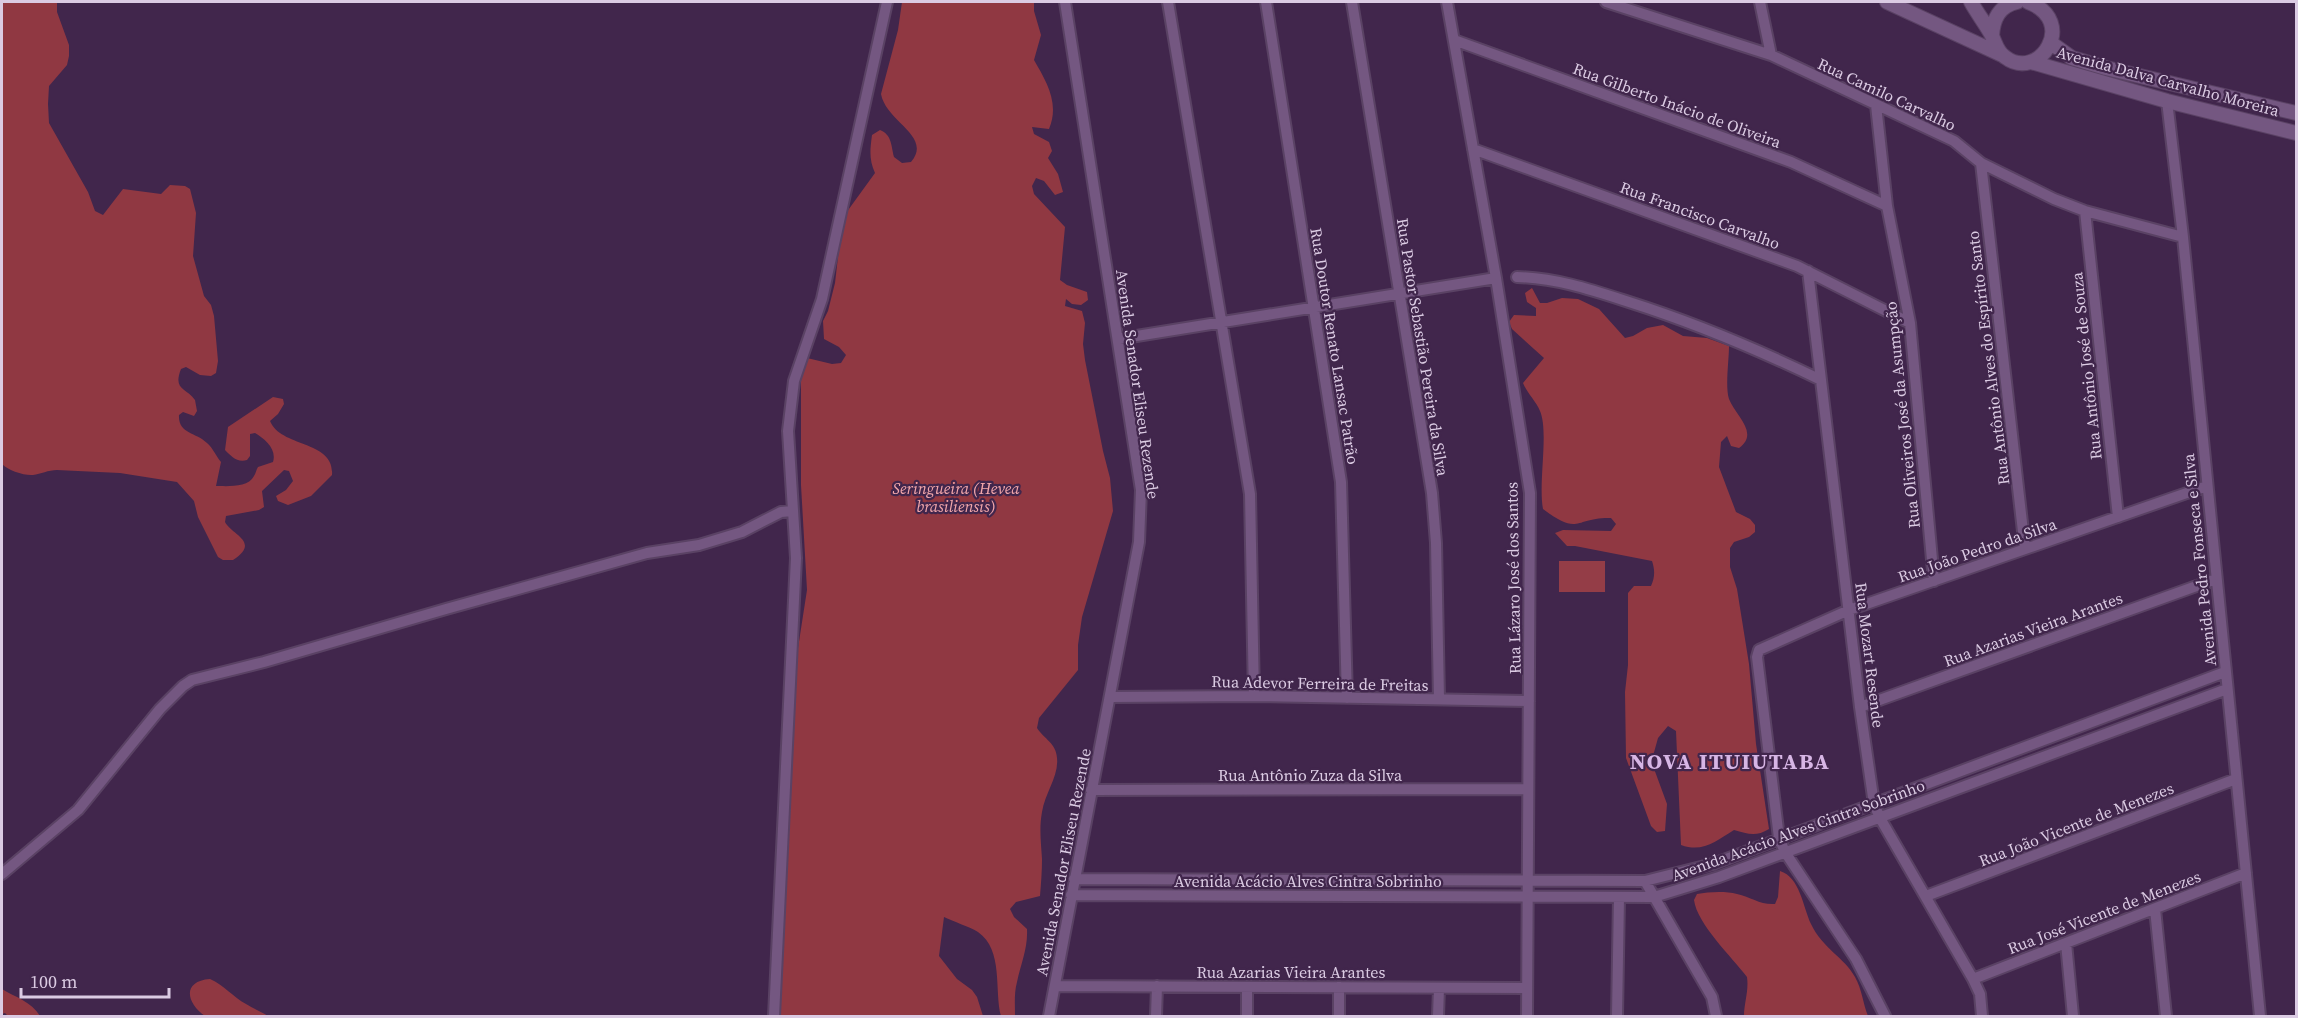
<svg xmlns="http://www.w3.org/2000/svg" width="2298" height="1018" font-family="'Source Serif 4',serif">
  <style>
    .green { fill: #943d47 }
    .forest { fill: #903842 }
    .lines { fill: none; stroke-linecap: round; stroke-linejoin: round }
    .minor-casing { stroke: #5a4264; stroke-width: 14 }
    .tertiary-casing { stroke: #5a4264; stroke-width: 16 }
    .minor { stroke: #745781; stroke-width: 10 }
    .tertiary { stroke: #745781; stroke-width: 14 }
    .labels { text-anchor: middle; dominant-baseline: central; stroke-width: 4.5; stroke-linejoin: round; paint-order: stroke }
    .street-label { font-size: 16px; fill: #dbcbe3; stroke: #41264c }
    .park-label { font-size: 16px; font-style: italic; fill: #f3a7ab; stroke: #41264c }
    .district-label { font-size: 22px; font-weight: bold; letter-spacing: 1.5px; fill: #d7b6e5; stroke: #41264c }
  </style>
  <rect width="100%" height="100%" fill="#41264c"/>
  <path class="green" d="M 1559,561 L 1605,561 L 1605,592 L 1559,592 Z"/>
  <path class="forest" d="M 2,2 L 57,2 L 57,12 L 69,45 L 69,56 L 67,65 L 49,86 L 48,104 L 49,123 L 88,192 L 95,211 L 103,215 L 123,189 L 161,194 L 170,185 L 185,186 L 190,189 L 196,213 L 193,256 L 204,296 L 211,305 L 214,316 L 218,361 L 216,373 L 211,376 L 200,375 L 186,367 L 181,369 C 173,390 185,387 195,400 L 197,411 L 194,416 L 183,412 L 179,415 C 178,434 196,432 207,443 C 213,448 216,456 221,462 L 216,486 C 227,486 248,488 254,476 C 256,473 256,470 258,467 L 273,462 C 277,449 265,439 255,433 L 250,434 L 250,456 L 247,460 C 237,463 231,456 225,450 L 228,427 L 273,397 L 283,399 L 284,404 L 278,414 L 270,421 C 281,448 335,440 332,475 L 311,496 L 288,505 L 278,501 L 276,496 L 286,490 L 293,481 L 289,471 L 284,470 L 262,491 L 264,507 L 259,510 L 226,516 L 225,522 C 232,535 261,542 233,560 L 223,560 L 218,557 L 198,517 L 194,501 L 177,482 L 120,473 L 57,470 C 48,470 41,474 33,475 C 25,476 7,470 2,464 Z
    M 902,2 L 1034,2 L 1034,11 L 1041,35 L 1034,60 C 1046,81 1060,103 1049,129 L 1032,127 L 1034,134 L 1049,142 L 1052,151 L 1048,158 L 1058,174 L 1063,192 L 1055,195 L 1044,181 L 1036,178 L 1032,186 L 1034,194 L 1065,227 L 1060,280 L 1067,285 L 1087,292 L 1088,300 L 1081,305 L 1072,304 L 1066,299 L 1065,306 L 1082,311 L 1085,323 L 1083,344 L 1085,360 L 1103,451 L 1110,478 L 1113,511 L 1082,617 L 1078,645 L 1078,670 L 1039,718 L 1037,728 C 1044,739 1056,743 1057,758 C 1059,776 1045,793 1042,812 C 1039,828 1041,842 1042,859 C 1042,871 1041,884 1040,896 L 1016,902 L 1010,909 L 1014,917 L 1027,929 C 1028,948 1021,963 1017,982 C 1014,993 1015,1005 1015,1016 L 1001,1016 C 994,991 1004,950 978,932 C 968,926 954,922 944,917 L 939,956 L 957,979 L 972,990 L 977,997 L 983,1016 L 776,1016 L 784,938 L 788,798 L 798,648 L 807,590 L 801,485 L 801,375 L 807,358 L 832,364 L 841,363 L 846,355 L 839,347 L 824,339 L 823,321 L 828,311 L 835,283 L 841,231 L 846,213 L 875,173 C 869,160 870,150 872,135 L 880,130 C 892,135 891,145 894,157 L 902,163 L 911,162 C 933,136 886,122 881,94 L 898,30 Z
    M 1532,288 L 1540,303 L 1547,303 L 1562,298 L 1578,299 L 1599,309 L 1625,338 L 1633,336 L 1647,328 L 1663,325 L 1683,336 L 1707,338 L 1729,346 C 1729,360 1725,387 1729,399 C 1735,415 1760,433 1739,448 L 1731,446 L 1727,436 L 1721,442 L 1719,467 L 1736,512 L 1750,519 L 1755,525 L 1755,532 L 1749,537 L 1734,542 L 1730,548 L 1730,567 L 1737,589 L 1749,664 L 1756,744 L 1769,829 C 1756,837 1748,834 1734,830 C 1716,841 1703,853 1681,845 L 1676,731 L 1668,726 L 1658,738 L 1653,756 L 1653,766 L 1667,804 L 1665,831 L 1657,832 L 1651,826 L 1626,758 L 1625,692 L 1628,665 L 1628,593 L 1634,586 L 1651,586 C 1655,577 1655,570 1652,561 L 1575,546 L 1567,546 L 1555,533 L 1563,530 L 1611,531 L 1616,524 L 1611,518 C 1574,517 1580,537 1543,509 C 1538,482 1549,432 1540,411 C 1536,401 1527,393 1523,383 L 1544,358 L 1512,329 L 1509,322 L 1514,315 L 1536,316 L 1536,308 L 1527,302 L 1525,293 Z
    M 1780,871 C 1800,877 1803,907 1811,924 C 1823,949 1844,957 1855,977 C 1862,989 1863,1004 1868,1016 L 1744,1016 C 1744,1003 1749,991 1747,977 C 1732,957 1697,924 1694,900 L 1697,894 C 1709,892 1725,891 1737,894 C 1751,897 1760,905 1775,904 L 1778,897 Z
    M 210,979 C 224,985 233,997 246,1004 C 254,1009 260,1011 268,1016 L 205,1016 C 186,1003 182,981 210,979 Z
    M 2,989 C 15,997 32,1002 40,1016 L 8,1016 L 5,1013 L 2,1014 Z"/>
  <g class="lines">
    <g class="minor-casing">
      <path id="minor" d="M 1168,2 L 1250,494 L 1254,696
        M 1266,2 L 1341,482 L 1347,698
        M 1352,2 L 1432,493 L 1436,543 L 1439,699
        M 1447,2 L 1496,278 L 1530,493 L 1527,1016
        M 1606,2 L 1771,55 L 1954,141 L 1981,163 L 2054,199 L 2085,211 L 2183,237
        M 1760,2 L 1771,55
        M 1454,40 L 1791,162 L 1887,206
        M 2167,101 L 2183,237 L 2260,1016
        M 1876,105 L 1887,206 L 1910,323 L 1934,581
        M 1473,149 L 1797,266 L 1910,323
        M 1981,163 L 2025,549
        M 2085,211 L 2118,517
        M 1808,271 L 1860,707 L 1874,804 L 1880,818 L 1973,979 L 1980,994 L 1982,1016
        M 1517,277 C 1557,278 1592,290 1629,302 C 1695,323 1759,350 1821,380
        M 1118,339 L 1496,278
        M 1110,697 L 1254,696 L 1529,701
        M 1860,707 L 2216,579
        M 1091,790 L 1528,789
        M 2,874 L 78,810 L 160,709 L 183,686 L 192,680 L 264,662 L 446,609 L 647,553 L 699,545 L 742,532 L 781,512 L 792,511
        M 1074,879 L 1645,881 L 1713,864 L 2225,672
        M 1645,881 L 1712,997 L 1716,1016
        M 1071,895 L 1654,897 L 1719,877 L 2227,689
        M 1926,896 L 2236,779
        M 2155,909 L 2166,1016
        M 2066,943 L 2073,1016
        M 1973,979 L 2246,873
        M 1055,986 L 1527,988
        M 774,1016 L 796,558 L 788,431 L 794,381 L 822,299 L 887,2
        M 1049,1016 L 1139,542 L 1141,490 L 1065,2
        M 1156,1016 L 1157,986
        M 1247,1016 L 1247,987
        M 1339,1016 L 1339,987
        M 1438,1016 L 1439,988
        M 1617,1016 L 1619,897
        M 1885,1016 L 1856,959 L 1785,852 L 1779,838 L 1757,657 L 1759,650 L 1849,610 L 2207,486"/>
    </g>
    <g class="tertiary-casing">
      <path id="tertiary" d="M 1887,2 L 2002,55
        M 1971,2 C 1977,13 1985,23 1991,34 C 1996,43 1996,51 2005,57 C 2039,83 2079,21 2028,2
        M 1992,36 C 1993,19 1999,6 2017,2
        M 2051,43 L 2072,58 L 2106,68 L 2296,113
        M 2031,62 L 2167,101 L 2296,133"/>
    </g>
    <use href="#minor" class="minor"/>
    <use href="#tertiary" class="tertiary"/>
  </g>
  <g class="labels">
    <g class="street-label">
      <text transform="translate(2168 81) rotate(15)">Avenida Dalva Carvalho Moreira</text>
      <text transform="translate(1887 94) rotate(25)">Rua Camilo Carvalho</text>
      <text transform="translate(1677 105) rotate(20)">Rua Gilberto Inácio de Oliveira</text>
      <text transform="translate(1700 215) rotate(20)">Rua Francisco Carvalho</text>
      <text transform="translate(1335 346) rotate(81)">Rua Doutor Renato Lansac Patrão</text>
      <text transform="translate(1423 347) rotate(81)">Rua Pastor Sebastião Pereira da Silva</text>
      <text transform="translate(1988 358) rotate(-97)">Rua Antônio Alves do Espírito Santo</text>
      <text transform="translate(2086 366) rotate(-96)">Rua Antônio José de Souza</text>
      <text transform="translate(1138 384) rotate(82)">Avenida Senador Eliseu Rezende</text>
      <text transform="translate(1902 415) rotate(-96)">Rua Oliveiros José da Asumpção</text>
      <text transform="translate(1977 550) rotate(-19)">Rua João Pedro da Silva</text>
      <text transform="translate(2199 560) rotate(-96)">Avenida Pedro Fonseca e Silva</text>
      <text transform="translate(1513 578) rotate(-91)">Rua Lázaro José dos Santos</text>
      <text transform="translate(2033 629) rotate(-20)">Rua Azarias Vieira Arantes</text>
      <text transform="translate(1870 655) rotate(83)">Rua Mozart Resende</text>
      <text transform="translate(1320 683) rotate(1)">Rua Adevor Ferreira de Freitas</text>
      <text x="1310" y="775">Rua Antônio Zuza da Silva</text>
      <text transform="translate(2076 824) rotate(-21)">Rua João Vicente de Menezes</text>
      <text transform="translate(1798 830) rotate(-20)">Avenida Acácio Alves Cintra Sobrinho</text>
      <text transform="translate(1063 862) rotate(-79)">Avenida Senador Eliseu Rezende</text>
      <text x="1308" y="881">Avenida Acácio Alves Cintra Sobrinho</text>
      <text transform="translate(2104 912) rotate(-21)">Rua José Vicente de Menezes</text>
      <text x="1291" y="972">Rua Azarias Vieira Arantes</text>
    </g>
    <g class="park-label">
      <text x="956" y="488">Seringueira (Hevea<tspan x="956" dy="18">brasiliensis)</tspan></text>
    </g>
    <g class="district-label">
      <text x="1730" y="761">NOVA ITUIUTABA</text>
    </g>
  </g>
  <rect width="2298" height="1018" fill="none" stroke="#dbcbe3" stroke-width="6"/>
  <path d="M21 988v9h148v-9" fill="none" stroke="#dbcbe3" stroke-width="3"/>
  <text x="30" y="988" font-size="18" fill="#dbcbe3" stroke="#41264c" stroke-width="4.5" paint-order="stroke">100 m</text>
</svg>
